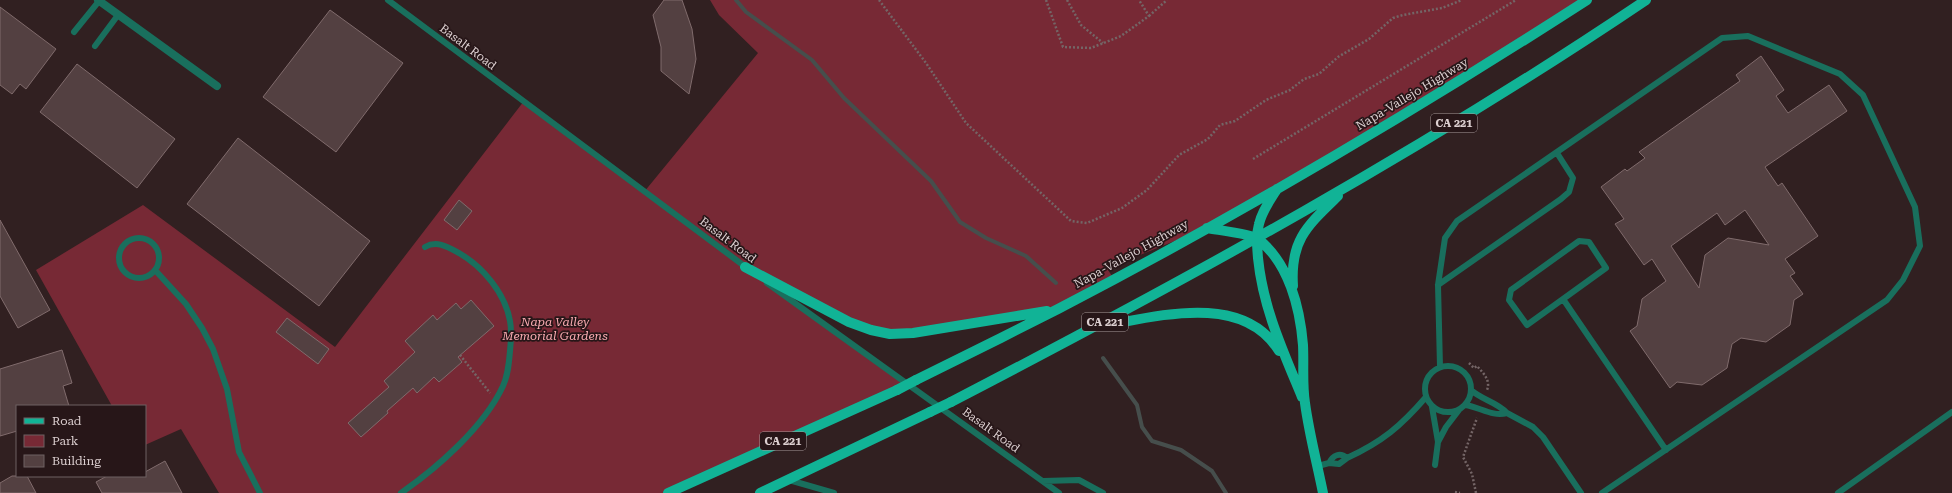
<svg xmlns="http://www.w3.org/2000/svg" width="1952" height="493" font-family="'Roboto Serif',serif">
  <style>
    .green { fill: #772935 }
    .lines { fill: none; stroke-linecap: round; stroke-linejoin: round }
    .stream { stroke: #464e4c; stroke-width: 4 }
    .building { fill: #534041; stroke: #806b6c; fill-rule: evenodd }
    .path { stroke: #746566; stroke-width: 2.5; stroke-dasharray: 2 2; stroke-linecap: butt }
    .lane { stroke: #196f5d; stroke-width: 6 }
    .street { stroke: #196f5d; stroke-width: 8 }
    .primary { stroke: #11b396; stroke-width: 10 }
    .primary-bridge { stroke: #11b396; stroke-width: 10 }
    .labels { text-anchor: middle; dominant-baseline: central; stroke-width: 3.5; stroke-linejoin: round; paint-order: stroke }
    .shield { fill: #271618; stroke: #a69899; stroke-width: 1 }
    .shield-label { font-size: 11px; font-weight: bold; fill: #dccfd0 }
    .street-label { font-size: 12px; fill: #dccfd0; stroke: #271618 }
    .park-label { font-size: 12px; font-style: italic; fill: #fbacb2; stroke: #271618 }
  </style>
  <rect width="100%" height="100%" fill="#312021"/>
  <path class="green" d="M 710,0 L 1587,0 L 1207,228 L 1115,265 L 1108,270 L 1114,279 L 1059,309 L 913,333 L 871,330 L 749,269 L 906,383 L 668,493 L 219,493 L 181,429 L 145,445 L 145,406 L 112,406 L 36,270 L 143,205 L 335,347 L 524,101 L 644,192 L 758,53 L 719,15 Z"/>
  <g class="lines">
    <path class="stream" d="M 736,0 L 746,12 L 812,60 L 844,98 L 931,181 L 960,222 L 986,238 L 1026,256 L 1056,283
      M 1103,358 L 1137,405 L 1142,427 L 1152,441 L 1181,450 L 1212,471 L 1226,493"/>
  </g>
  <path class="building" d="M 664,0 L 682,0 L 692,29 L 696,59 L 689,94 L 661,71 L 661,47 L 653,15 Z
    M 0,7 L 56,49 L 26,89 L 20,84 L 12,94 L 0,85 Z
    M 330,10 L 403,63 L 336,152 L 263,97 Z
    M 1761,56 L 1784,90 L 1776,96 L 1788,113 L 1829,85 L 1847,111 L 1765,167 L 1778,186 L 1782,183 L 1818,236 L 1785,259 L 1795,273 L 1790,276 L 1803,294 L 1794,300 L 1790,325 L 1766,342 L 1741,338 L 1732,344 L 1727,368 L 1702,385 L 1677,382 L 1670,388 L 1630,331 L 1637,326 L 1642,299 L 1666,281 L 1652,259 L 1644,265 L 1615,224 L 1624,219 L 1601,187 L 1625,169 L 1627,171 L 1645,158 L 1639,152 L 1740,81 L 1736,75 ZM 1745,210 L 1769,245 L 1728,238 L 1705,255 L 1699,288 L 1671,246 L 1717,213 L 1725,225 Z
    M 77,64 L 175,139 L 137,188 L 40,112 Z
    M 238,138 L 370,241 L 319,306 L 187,204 Z
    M 459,200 L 472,211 L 457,230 L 444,220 Z
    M 0,220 L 50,310 L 18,328 L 0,296 Z
    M 471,300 L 494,326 L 458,357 L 462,362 L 439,382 L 434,377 L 417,393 L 413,388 L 387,411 L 388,413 L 361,437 L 348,423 L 389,387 L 384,381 L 415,352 L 405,341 L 433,315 L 437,320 L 456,303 L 461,309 Z
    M 287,318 L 329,349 L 318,364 L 276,332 Z
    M 62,350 L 72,383 L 63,386 L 69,406 L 17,406 L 17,431 L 0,436 L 0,369 Z
    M 165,461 L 182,493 L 102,493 L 96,482 L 107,476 L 145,476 L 145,472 Z
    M 12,476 L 27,476 L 36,493 L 0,493 L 0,483 Z"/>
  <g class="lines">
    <path class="path" d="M 879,0 L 926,63 L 966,123 L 1071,221 L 1087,223 L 1122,208 L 1147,190 L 1179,155 L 1208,139 L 1220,125 L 1235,121 L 1266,100 L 1290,90 L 1304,79 L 1319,74 L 1338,57 L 1369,39 L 1393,18 L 1403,15 L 1442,8 L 1462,0
      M 1046,0 L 1063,47 L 1091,48 L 1121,36 L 1149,16 L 1139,0
      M 1067,0 L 1081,25 L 1103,43
      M 1149,16 L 1167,0
      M 1253,159 L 1516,0
      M 460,355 L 490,393
      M 1469,363 L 1474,368 L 1477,366 C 1483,373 1491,380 1487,390
      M 1455,492 L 1460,493
      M 1476,493 L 1472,474 L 1463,457 L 1477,418"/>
    <path class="lane" d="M 388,0 L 747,268
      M 74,32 L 99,1
      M 95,46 L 118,15
      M119 258a20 20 0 1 1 40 0a20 20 0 1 1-40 0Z
      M 1579,241 L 1589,242 L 1606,268 L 1527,325 L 1509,300 L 1511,290 Z
      M 155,270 L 186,304 L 202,328 L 213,349 L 227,389 L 239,452 L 260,493
      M 767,283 L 1059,493
      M 1438,285 L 1561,199 L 1569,192 L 1573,178 L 1557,153
      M 1563,299 L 1666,450
      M1425 389a23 23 0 1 1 46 0a23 23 0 1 1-46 0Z
      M 1440,367 L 1438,285 L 1445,238 L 1457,221 L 1722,38 L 1748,36 L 1840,74 L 1863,95 L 1915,207 L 1920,246 L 1903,280 L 1887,300 L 1602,493
      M 1465,405 C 1480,407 1492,417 1507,413 C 1497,402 1482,400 1471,390
      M 1432,407 L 1438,442 L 1435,465
      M 1507,413 L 1533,427 L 1543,437 L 1581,493
      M 1438,442 L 1446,427 L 1459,410
      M 1347,458 C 1382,442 1401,426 1426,397
      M 1318,466 L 1329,463 L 1339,464 L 1347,458 C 1340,452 1333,455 1329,463
      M 789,480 L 834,493
      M 1043,481 L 1079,480 L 1103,493
      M 401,493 C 437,468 484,427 503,386 C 508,375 509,363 510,351 C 511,341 512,331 510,321 C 505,293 483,267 459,253 C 448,247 437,240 425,247
      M 1838,493 L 1952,412"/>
    <path class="street" d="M 98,0 L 217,86"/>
    <path class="primary" d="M 1277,189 C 1270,200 1262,211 1259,224 C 1256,235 1257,246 1258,258 C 1263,308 1283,351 1302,397
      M 1207,228 C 1217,230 1252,234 1258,239 C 1289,263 1300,308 1303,345 C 1304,365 1302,385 1305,403 C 1309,433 1317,463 1323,493
      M 745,267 L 849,322 L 871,330 L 890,334 L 913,333 L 1047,311
      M 1293,286 C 1290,240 1307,226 1338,196
      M 1103,326 C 1158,316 1243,292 1279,351
      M 916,380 C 963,357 1011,333 1058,309 C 1239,215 1415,111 1587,0
      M 951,402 C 1188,279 1424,150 1646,0
      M 668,493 L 897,390
      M 760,493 L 930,412"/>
    <path class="primary-bridge" d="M 897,390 L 916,380
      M 930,412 L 951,402"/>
  </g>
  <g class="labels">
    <g class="shield">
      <rect x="1431" y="114" width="46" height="18" rx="3"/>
      <rect x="1082" y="313" width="46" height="18" rx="3"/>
      <rect x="760" y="432" width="46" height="18" rx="3"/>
    </g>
    <g class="shield-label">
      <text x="1454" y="123">CA 221</text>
      <text x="1105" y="322">CA 221</text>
      <text x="783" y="441">CA 221</text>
    </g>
    <g class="street-label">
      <text transform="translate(468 47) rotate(37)">Basalt Road</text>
      <text transform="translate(1412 94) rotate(-31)">Napa-Vallejo Highway</text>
      <text transform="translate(728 240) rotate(37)">Basalt Road</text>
      <text transform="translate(1131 254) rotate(-29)">Napa-Vallejo Highway</text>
      <text transform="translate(991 430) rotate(36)">Basalt Road</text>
    </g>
    <g class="park-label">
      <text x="555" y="322">Napa Valley<tspan x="555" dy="14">Memorial Gardens</tspan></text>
    </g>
  </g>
  <rect x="16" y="405" width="130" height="72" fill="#271618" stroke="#6f6062"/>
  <rect x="24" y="418" width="20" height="6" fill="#11b396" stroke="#6f6062"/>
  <text x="52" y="425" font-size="12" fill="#dccfd0">Road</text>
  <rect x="24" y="435" width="20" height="12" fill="#772935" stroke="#6f6062"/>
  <text x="52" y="445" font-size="12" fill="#dccfd0">Park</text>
  <rect x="24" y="455" width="20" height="12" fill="#534041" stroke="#6f6062"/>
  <text x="52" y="465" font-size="12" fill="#dccfd0">Building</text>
</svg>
